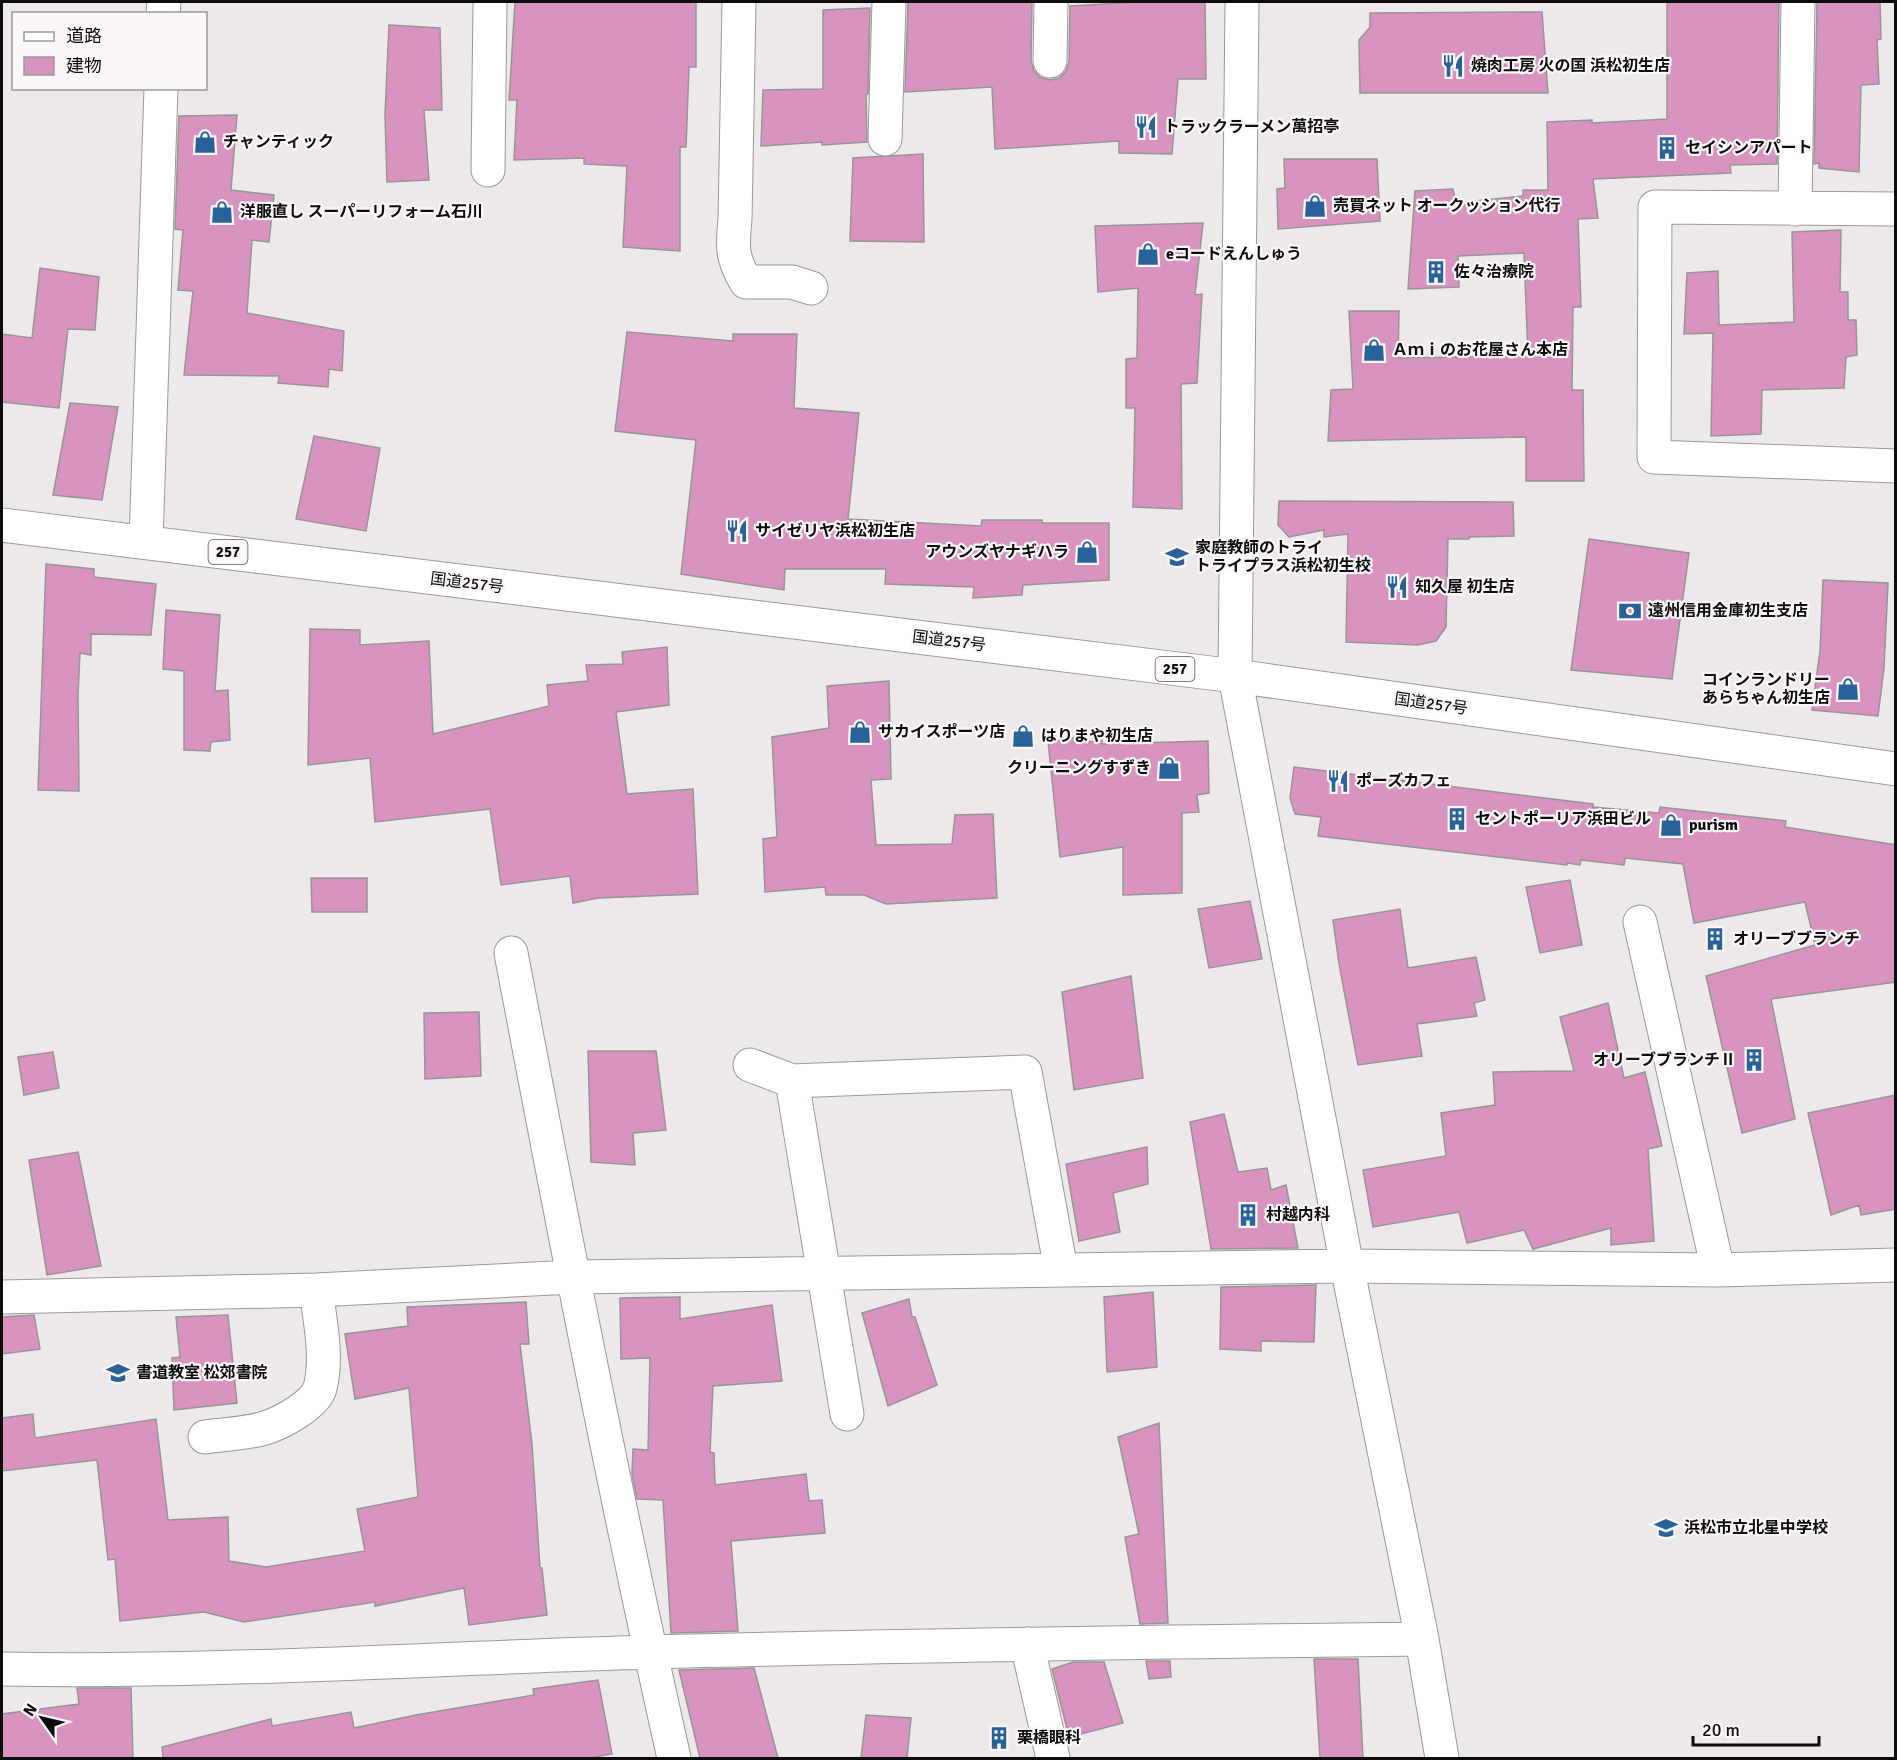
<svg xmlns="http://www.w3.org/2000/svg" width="1897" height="1760" font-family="Signika,'Noto Sans JP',sans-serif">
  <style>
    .building { fill: #d893bf; stroke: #989597; stroke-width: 1.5 }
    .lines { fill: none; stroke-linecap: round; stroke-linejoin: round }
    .minor-casing { stroke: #9c9898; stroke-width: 35 }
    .highway-casing { stroke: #9c9898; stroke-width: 35 }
    .minor { stroke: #fff; stroke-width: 33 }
    .highway { stroke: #fff; stroke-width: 33 }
    .labels { text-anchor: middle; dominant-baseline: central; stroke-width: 4.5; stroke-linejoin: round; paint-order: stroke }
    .shield { fill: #fbf6f7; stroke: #555353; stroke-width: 1.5 }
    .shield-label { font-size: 15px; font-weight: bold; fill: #0e0d0d }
    .poi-label { font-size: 16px; font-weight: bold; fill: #0e0d0d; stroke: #fbf6f7; text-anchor: start }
    .street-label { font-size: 16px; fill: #0e0d0d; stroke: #fbf6f7 }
  </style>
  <rect width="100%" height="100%" fill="#ede9ea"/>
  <path class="building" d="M 515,2 L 696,2 L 696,67 L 689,67 L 686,147 L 680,147 L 680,251 L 623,247 L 627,166 L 584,164 L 584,158 L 514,160 L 517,100 L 509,100 Z
    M 908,2 L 1032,2 L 1031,61 L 1034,71 L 1040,77 L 1050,80 L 1059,78 L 1066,71 L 1069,62 L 1070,6 L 1138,2 L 1205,2 L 1206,79 L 1178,79 L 1172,154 L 1119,153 L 1119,141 L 995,149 L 992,87 L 905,92 Z
    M 1667,2 L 1779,2 L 1777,164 L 1730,165 L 1731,173 L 1593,179 L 1598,218 L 1578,219 L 1581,307 L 1573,307 L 1572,390 L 1583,390 L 1584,481 L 1526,481 L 1526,437 L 1328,441 L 1331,390 L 1353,389 L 1349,311 L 1399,311 L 1398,358 L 1528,356 L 1524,253 L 1458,256 L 1459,287 L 1408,289 L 1415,191 L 1453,189 L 1456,203 L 1523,196 L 1523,190 L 1548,190 L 1547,122 L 1592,120 L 1592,123 L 1667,119 Z
    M 1817,2 L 1880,2 L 1881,39 L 1877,40 L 1879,84 L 1861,85 L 1859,172 L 1819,168 L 1819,163 L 1814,164 Z
    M 870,8 L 868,94 L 866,94 L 867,142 L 822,145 L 822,142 L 761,146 L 763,90 L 823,89 L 823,10 Z
    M 1542,12 L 1548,93 L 1360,93 L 1359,40 L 1370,27 L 1370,13 Z
    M 389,25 L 440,28 L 442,110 L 424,110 L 429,180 L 387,182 L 385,115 Z
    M 237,115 L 231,190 L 274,195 L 269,242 L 252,240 L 247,313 L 344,331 L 342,371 L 329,369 L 328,387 L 278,383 L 279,376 L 184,375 L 193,291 L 178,290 L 183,230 L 175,229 L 179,116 Z
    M 923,154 L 924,242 L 850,241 L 853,158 Z
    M 1284,159 L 1377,159 L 1380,221 L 1278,229 L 1277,189 L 1285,188 Z
    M 1203,223 L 1195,295 L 1202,294 L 1197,383 L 1181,384 L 1182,509 L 1133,507 L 1135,408 L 1126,408 L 1126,359 L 1137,358 L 1138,288 L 1098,292 L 1095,226 Z
    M 1841,230 L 1840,292 L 1848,292 L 1848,320 L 1856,320 L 1857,355 L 1846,357 L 1844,388 L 1762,390 L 1761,434 L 1711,436 L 1713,333 L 1684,334 L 1687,273 L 1718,271 L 1719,325 L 1794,322 L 1792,232 Z
    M 40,268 L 99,277 L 95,330 L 68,329 L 59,408 L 2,402 L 2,334 L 32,338 Z
    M 627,332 L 733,341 L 733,334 L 797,334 L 794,408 L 859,413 L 848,519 L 981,526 L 982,520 L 1042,520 L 1042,523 L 1109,523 L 1109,580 L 1023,585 L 1022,595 L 973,598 L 974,587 L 885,584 L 886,569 L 785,569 L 784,590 L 681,574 L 696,440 L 615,431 Z
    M 70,403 L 118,407 L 102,500 L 53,495 Z
    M 314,436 L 380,448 L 366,531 L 296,519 Z
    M 1279,501 L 1513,502 L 1514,536 L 1469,537 L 1469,539 L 1448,539 L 1446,627 L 1436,641 L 1418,645 L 1346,642 L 1348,534 L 1324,537 L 1324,530 L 1289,537 L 1278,525 Z
    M 1589,539 L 1689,553 L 1672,679 L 1571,670 Z
    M 46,564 L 94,569 L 94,577 L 156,584 L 151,635 L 91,634 L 91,655 L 80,653 L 78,695 L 79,791 L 38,790 Z
    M 1823,580 L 1888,583 L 1884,668 L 1878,716 L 1812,710 L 1820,651 Z
    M 166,610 L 220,615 L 215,691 L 228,690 L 230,740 L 211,742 L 210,751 L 184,750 L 184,671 L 163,669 Z
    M 310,629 L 360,630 L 360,645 L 429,641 L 433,734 L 549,706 L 547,685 L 588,681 L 586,665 L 623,664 L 622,652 L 667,647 L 669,705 L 616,712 L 627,794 L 693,789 L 698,894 L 598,898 L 573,903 L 570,876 L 501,885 L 490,809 L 375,822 L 370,758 L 308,765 Z
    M 889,681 L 891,779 L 871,780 L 876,845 L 952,844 L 955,815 L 993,814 L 997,898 L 886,904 L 864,895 L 826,895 L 825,887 L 765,892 L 763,839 L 777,837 L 772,737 L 829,728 L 827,686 Z
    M 1087,736 L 1089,742 L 1102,740 L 1102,744 L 1208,741 L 1209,793 L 1197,795 L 1199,812 L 1182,813 L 1182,893 L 1123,895 L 1123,847 L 1060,857 L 1048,741 Z
    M 1294,767 L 1593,804 L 1593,807 L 1659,813 L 1660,807 L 1786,821 L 1785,827 L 1896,845 L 1896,982 L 1771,999 L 1795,1119 L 1742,1133 L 1706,976 L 1815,945 L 1805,902 L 1694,923 L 1683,864 L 1625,858 L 1624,865 L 1581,860 L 1580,865 L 1567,863 L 1567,865 L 1318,836 L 1321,817 L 1295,814 L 1290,798 Z
    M 311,878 L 367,878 L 367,912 L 312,912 Z
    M 1570,880 L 1582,945 L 1540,953 L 1526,887 Z
    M 1250,901 L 1262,959 L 1209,968 L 1198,909 Z
    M 1400,909 L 1408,968 L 1476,957 L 1485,1000 L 1474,1003 L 1477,1016 L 1417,1024 L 1422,1056 L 1358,1065 L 1339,964 L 1333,920 Z
    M 1131,976 L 1143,1078 L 1074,1090 L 1062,992 Z
    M 1608,1003 L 1624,1078 L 1645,1072 L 1662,1146 L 1648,1149 L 1654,1241 L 1611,1245 L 1611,1228 L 1533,1249 L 1524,1230 L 1467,1243 L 1459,1212 L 1373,1227 L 1363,1170 L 1446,1156 L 1441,1113 L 1495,1105 L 1493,1072 L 1574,1071 L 1560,1017 Z
    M 479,1012 L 481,1076 L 425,1079 L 424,1013 Z
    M 588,1051 L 656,1051 L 666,1130 L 633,1133 L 635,1165 L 591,1162 Z
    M 53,1052 L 59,1088 L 24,1095 L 18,1057 Z
    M 1896,1095 L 1896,1209 L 1861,1215 L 1859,1205 L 1831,1215 L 1808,1113 Z
    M 1224,1114 L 1238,1172 L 1267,1168 L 1271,1190 L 1286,1185 L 1298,1248 L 1211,1249 L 1190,1122 Z
    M 1147,1147 L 1148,1184 L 1113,1193 L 1120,1232 L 1079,1241 L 1066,1164 Z
    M 78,1152 L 101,1266 L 47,1275 L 29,1160 Z
    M 1316,1285 L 1314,1342 L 1261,1341 L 1261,1351 L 1220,1349 L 1221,1287 Z
    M 1153,1292 L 1157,1367 L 1107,1372 L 1104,1297 Z
    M 680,1297 L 680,1319 L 772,1305 L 782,1381 L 713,1386 L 710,1452 L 714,1453 L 715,1485 L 806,1474 L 809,1501 L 822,1500 L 825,1533 L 731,1541 L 738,1631 L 671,1633 L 663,1500 L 637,1499 L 632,1474 L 633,1449 L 648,1450 L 650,1358 L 621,1359 L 620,1298 Z
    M 909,1299 L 912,1317 L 915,1317 L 937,1385 L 888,1406 L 862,1313 Z
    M 526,1302 L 529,1344 L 520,1344 L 532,1444 L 540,1568 L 542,1568 L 547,1615 L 469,1625 L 464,1588 L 375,1606 L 375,1602 L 244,1622 L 204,1612 L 120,1621 L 115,1559 L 108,1560 L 97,1460 L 2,1471 L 2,1418 L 33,1414 L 35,1438 L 156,1419 L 168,1520 L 228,1517 L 229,1561 L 266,1567 L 365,1551 L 357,1509 L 418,1497 L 409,1388 L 355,1399 L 345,1334 L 408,1326 L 407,1307 Z
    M 34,1315 L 40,1349 L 2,1354 L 2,1317 Z
    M 228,1315 L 237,1403 L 174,1410 L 172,1358 L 180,1357 L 176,1317 Z
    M 1159,1423 L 1168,1623 L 1140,1624 L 1125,1537 L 1139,1534 L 1118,1437 Z
    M 1314,1659 L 1358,1659 L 1363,1758 L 1320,1758 Z
    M 1146,1661 L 1170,1661 L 1171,1677 L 1149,1679 Z
    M 1073,1662 L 1104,1662 L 1123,1723 L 1069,1737 L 1052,1669 Z
    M 754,1668 L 778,1758 L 700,1758 L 679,1670 Z
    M 598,1680 L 612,1754 L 589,1758 L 163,1758 L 162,1747 L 271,1719 L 272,1726 L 351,1712 L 354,1728 L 416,1715 L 534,1695 L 533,1689 Z
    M 77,1688 L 131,1688 L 133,1758 L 2,1758 L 2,1714 L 79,1704 Z
    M 866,1715 L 911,1718 L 907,1758 L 861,1758 Z"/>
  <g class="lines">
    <g class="minor-casing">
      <path id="minor" d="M 739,2 L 735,220 C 732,248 732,258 746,282 L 792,282 L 811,288
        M 1242,2 L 1235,676 L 1347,1266 L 1422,1639 L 1442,1758
        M 163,14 L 164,2
        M 1050,61 L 1051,2
        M 885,139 L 889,2
        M 488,170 L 490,2
        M 1795,209 L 1798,2
        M 1896,209 L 1655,207 L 1654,457 L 1896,466
        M 146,542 L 161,88
        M 1640,922 L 1718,1270
        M 511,953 C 562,1222 614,1491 674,1758
        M 750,1065 L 792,1081 L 847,1414
        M 792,1081 L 1025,1072 L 1061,1270
        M 2,1297 L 316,1290 L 573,1277 L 1347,1266 L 1718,1270 L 1896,1265
        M 205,1437 C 224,1434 246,1434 265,1428 C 281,1423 315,1405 320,1388 C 328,1357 320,1321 316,1290
        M 1027,1644 L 1053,1758
        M 2,1669 C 218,1673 434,1658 651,1652 C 908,1645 1165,1642 1422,1639"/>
    </g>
    <g class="highway-casing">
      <path id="highway" d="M 2,525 L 1235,676 L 1896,769"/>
    </g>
    <use href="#minor" class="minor"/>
    <use href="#highway" class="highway"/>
  </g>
  <defs>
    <g id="restaurant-bare" transform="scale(1.8)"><path d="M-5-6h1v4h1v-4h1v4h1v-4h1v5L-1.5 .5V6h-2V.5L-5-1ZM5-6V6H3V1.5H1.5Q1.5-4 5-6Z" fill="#296199" stroke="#fbf6f7" stroke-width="2.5" paint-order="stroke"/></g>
    <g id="shop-bare" transform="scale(1.8)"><path d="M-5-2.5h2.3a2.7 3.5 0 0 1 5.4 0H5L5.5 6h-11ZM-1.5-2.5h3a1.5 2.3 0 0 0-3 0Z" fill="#296199" stroke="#fbf6f7" stroke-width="2.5" paint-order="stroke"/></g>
    <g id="building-bare" transform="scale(1.8)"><path d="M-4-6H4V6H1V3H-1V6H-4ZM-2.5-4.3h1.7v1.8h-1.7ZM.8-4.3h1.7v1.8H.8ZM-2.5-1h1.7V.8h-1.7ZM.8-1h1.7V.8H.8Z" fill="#296199" stroke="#fbf6f7" stroke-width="2.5" paint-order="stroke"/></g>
    <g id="school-bare" transform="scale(1.8)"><path d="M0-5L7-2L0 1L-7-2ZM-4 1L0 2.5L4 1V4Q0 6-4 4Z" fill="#296199" stroke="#fbf6f7" stroke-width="2.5" paint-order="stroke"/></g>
    <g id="bank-bare" transform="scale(1.8)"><path d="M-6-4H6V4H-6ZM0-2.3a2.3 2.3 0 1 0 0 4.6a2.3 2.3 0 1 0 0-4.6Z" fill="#296199" stroke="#fbf6f7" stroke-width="2.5" paint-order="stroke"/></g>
  </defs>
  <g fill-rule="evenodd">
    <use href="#restaurant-bare" x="1453" y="66"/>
    <use href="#restaurant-bare" x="1146" y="127"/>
    <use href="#shop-bare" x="205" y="142"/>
    <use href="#building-bare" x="1667" y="148"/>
    <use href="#shop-bare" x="1315" y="206"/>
    <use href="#shop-bare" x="222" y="212"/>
    <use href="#shop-bare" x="1148" y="254"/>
    <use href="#building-bare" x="1436" y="272"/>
    <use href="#shop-bare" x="1374" y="350"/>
    <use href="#restaurant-bare" x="737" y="531"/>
    <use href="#shop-bare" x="1087" y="552"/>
    <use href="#school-bare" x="1177" y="557"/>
    <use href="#restaurant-bare" x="1397" y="587"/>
    <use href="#bank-bare" x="1630" y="611"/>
    <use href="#shop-bare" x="1848" y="689"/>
    <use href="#shop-bare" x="860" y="732"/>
    <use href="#shop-bare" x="1023" y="736"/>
    <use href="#shop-bare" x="1169" y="768"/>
    <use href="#restaurant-bare" x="1338" y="781"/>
    <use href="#building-bare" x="1457" y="819"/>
    <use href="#shop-bare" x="1671" y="825"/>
    <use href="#building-bare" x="1715" y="939"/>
    <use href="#building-bare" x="1754" y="1060"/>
    <use href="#building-bare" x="1248" y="1215"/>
    <use href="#school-bare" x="118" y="1373"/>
    <use href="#school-bare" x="1666" y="1528"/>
    <use href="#building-bare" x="999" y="1738"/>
  </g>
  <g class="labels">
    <g class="shield">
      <rect x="208.5" y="540" width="39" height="24" rx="4.5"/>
      <rect x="1155.5" y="657" width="39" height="24" rx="4.5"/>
    </g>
    <g class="shield-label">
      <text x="228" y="552">257</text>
      <text x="1175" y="669">257</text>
    </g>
    <g class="poi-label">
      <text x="1471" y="66">焼肉工房 火の国 浜松初生店</text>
      <text x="1164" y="127">トラックラーメン萬招亭</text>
      <text x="223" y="142">チャンティック</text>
      <text x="1685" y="148">セイシンアパート</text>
      <text x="1333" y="206">売買ネット オークッション代行</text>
      <text x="240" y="212">洋服直し スーパーリフォーム石川</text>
      <text x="1166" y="254">eコードえんしゅう</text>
      <text x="1454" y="272">佐々治療院</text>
      <text x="1392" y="350">Ａｍｉのお花屋さん本店</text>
      <text x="755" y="531">サイゼリヤ浜松初生店</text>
      <text x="1195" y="548">家庭教師のトライ<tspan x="1195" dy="18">トライプラス浜松初生校</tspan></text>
      <text x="1069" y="552" text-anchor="end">アウンズヤナギハラ</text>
      <text x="1415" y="587">知久屋 初生店</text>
      <text x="1648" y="611">遠州信用金庫初生支店</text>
      <text x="1830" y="680" text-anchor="end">コインランドリー<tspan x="1830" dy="18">あらちゃん初生店</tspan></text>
      <text x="878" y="732">サカイスポーツ店</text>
      <text x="1041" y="736">はりまや初生店</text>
      <text x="1151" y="768" text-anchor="end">クリーニングすずき</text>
      <text x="1356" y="781">ポーズカフェ</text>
      <text x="1475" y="819">セントポーリア浜田ビル</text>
      <text x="1689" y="825">purism</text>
      <text x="1733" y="939">オリーブブランチ</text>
      <text x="1736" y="1060" text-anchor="end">オリーブブランチⅡ</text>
      <text x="1266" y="1215">村越内科</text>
      <text x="136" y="1373">書道教室 松郊書院</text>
      <text x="1684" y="1528">浜松市立北星中学校</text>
      <text x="1017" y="1738">栗橋眼科</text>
    </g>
    <g class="street-label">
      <text transform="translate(467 583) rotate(7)">国道257号</text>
      <text transform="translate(949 641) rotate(7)">国道257号</text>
      <text transform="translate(1431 704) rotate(8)">国道257号</text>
    </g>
  </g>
  <rect width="1897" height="1760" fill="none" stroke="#0e0d0d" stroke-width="6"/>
  <rect x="12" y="12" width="195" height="78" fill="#fbf6f7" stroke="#9c9999" stroke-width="1.5"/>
  <rect x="24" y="32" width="30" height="9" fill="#ffffff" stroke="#9c9999" stroke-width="1.5"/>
  <text x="66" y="42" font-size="18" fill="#0e0d0d">道路</text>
  <rect x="24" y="57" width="30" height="18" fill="#d893bf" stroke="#9c9999" stroke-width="1.5"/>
  <text x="66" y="72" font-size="18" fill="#0e0d0d">建物</text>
  <g transform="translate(42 1718) rotate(304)" stroke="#fbf6f7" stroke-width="4.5" paint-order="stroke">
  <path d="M0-4.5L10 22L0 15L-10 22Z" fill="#0e0d0d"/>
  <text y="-9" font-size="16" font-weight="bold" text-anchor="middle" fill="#0e0d0d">N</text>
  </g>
  <path d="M1693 1736v9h126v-9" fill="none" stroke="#0e0d0d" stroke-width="3"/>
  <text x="1702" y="1736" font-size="18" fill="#0e0d0d" stroke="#fbf6f7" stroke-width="4.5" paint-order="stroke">20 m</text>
</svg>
